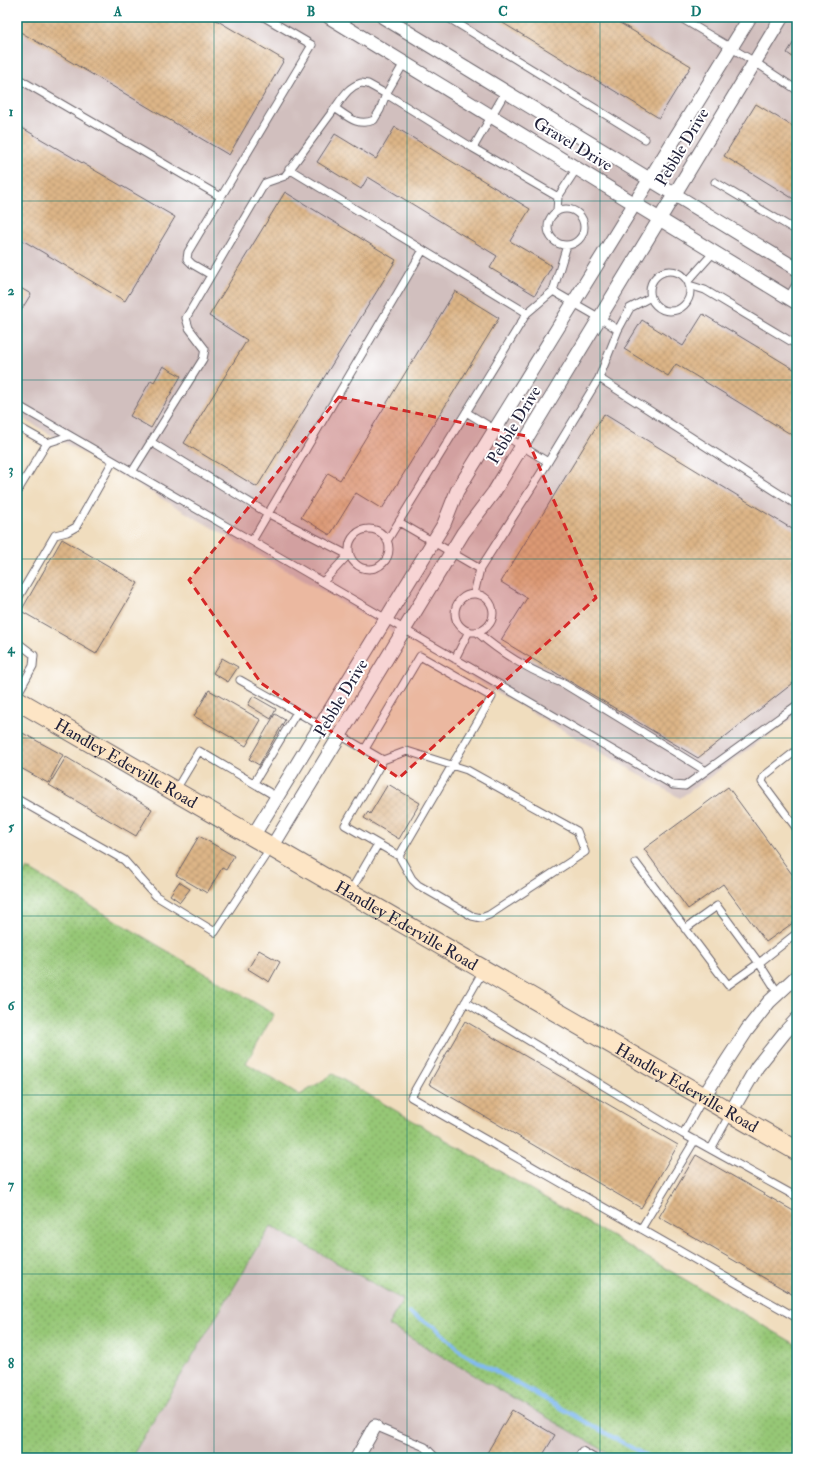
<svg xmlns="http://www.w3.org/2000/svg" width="814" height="1475" font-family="'IM FELL Double Pica',serif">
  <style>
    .industrial { fill: #d1bfbe }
    .grass { fill: url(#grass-dots); stroke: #5c7458 }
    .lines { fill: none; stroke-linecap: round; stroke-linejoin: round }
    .stream { stroke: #82baf2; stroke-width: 4 }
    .building { fill: url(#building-cross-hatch) }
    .lane-casing { stroke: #6a6369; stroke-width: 9 }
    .street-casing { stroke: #6a6369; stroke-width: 15 }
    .secondary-casing { stroke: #6a6369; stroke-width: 21 }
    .lane { stroke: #fff; stroke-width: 7 }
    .street { stroke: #fff; stroke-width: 13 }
    .secondary { stroke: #fde5c5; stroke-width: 19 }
    .marked { fill: #d62828; fill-opacity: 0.2; stroke: #d62828; stroke-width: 3; stroke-dasharray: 8 5; stroke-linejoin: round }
    .grid { fill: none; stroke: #0f766e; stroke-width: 1; stroke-opacity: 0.55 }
    .labels { text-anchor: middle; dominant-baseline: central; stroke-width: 4; stroke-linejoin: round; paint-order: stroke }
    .street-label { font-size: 17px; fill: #22223b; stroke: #fff }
    .neatline { fill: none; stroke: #0f766e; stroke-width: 1.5 }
    .grid-label { font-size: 13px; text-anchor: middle; font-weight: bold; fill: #0f766e }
  </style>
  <defs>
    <pattern id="grass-dots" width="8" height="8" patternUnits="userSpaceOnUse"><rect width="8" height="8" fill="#96c776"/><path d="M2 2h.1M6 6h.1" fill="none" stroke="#7aa162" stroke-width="1.8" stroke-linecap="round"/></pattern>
    <pattern id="building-cross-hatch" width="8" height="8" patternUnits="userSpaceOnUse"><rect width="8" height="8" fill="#ddb587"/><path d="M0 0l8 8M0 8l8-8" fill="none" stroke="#bd9b75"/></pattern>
  </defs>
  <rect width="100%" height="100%" fill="#fff"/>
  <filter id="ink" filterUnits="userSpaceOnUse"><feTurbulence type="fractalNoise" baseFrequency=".025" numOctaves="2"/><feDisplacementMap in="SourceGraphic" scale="8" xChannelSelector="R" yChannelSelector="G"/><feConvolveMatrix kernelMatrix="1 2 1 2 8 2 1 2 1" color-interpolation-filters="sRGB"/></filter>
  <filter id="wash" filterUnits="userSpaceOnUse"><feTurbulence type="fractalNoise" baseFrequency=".012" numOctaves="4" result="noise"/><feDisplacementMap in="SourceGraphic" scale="16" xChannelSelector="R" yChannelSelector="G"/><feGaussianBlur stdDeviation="0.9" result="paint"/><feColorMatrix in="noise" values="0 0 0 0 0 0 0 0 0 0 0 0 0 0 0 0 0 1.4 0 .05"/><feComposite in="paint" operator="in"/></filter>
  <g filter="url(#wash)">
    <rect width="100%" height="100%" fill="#f0ddbe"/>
    <path class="industrial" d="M 17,17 L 797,17 L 797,715 L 680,798 L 17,415 Z
      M 271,1226 L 404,1300 L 389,1325 L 617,1458 L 131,1458 Z"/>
    <path class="grass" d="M 27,868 L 274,1014 L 246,1063 L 300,1095 L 333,1074 L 797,1345 L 797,1458 L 617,1458 L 388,1325 L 403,1300 L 271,1226 L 131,1458 L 17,1458 L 17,884 Z"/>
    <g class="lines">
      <path class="stream" d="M 409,1313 L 435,1327 L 463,1353 L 650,1458"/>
    </g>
    <g id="blocks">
      <path class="building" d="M 17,17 L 211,17 L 284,60 L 229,155 L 17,30 Z
        M 493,17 L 610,17 L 691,66 L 659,118 Z
        M 797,37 L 797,60 L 787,53 Z
        M 756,104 L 797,129 L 797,201 L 724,156 Z
        M 17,125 L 175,217 L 125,301 L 17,237 Z
        M 395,127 L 530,209 L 510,241 L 552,266 L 535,295 L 490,268 L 497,256 L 368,177 L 361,189 L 317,162 L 335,134 L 376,159 Z
        M 285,192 L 396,260 L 257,487 L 184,443 L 247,340 L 209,316 Z
        M 17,286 L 31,294 L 17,317 Z
        M 455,291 L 499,318 L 382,509 L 356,493 L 330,535 L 301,517 L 328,473 L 340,480 Z
        M 703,314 L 797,371 L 797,438 L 676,364 L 668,376 L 624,349 L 642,320 L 683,346 Z
        M 163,366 L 181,376 L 151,428 L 130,416 L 151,380 L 154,382 Z
        M 604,414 L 797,532 L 797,680 L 698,758 L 501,640 L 527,598 L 501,582 Z
        M 62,539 L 138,583 L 96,654 L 21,611 Z
        M 222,658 L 238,667 L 228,682 L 213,673 Z
        M 209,690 L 261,720 L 246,746 L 194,716 Z
        M 253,696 L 276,709 L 271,719 L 248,705 Z
        M 275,714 L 285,720 L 259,765 L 249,759 Z
        M 17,730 L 63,755 L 48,783 L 17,766 Z
        M 66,757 L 152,809 L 136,836 L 49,785 Z
        M 388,784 L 420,803 L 399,839 L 364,818 L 368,812 L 370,814 Z
        M 728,787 L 797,881 L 797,920 L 766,942 L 723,884 L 688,909 L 644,849 Z
        M 199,836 L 234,856 L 226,870 L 222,868 L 207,893 L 176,875 Z
        M 179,882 L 190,889 L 180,902 L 170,895 Z
        M 259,950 L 280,962 L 269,982 L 248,969 Z
        M 465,1021 L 678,1145 L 641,1208 L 429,1084 Z
        M 696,1155 L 797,1213 L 797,1297 L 659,1217 Z
        M 512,1410 L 555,1435 L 541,1458 L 484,1458 Z"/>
    </g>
  </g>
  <g filter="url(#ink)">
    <use href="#blocks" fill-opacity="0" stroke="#6a6369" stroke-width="1"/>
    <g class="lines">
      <g class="lane-casing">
        <path id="lane" d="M 447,17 L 645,139
          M 679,17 L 755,62 L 797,90
          M 404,63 L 386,94 L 473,148 L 558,197 L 557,210
          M 17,78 L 221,197
          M 361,83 L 368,84 L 386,94 L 380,110 L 374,120 C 358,127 348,117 335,108 C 343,97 348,87 361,83 Z
          M 473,148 L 506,91
          M 289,169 L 527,313 L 387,541
          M 715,182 L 797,231
          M 558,197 L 577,168
          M548 227a18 18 0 1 1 36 0a18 18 0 1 1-36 0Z
          M 567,245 L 553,291 L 600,318 L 618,330
          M650 291a20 20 0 1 1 40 0a20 20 0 1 1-40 0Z
          M 211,275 L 192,264 L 187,259 L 188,252 L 312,45 L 264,17
          M 688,281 L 714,252
          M 689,285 L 705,290 L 797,345
          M 651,297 L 630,308 L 618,330 L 599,378 L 797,505
          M 788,298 L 797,283
          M 527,313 L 553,291
          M 17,405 L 673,785 L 685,786 L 797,705
          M 466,412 L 548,462 L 599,378
          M 17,426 L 47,443
          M 151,442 L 267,513 L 350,556
          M 132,472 L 203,359 L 205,349 L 189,328 L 186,318 L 265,183 L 285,176 L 335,108
          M 17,492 L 47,443 L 69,436
          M 399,522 L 480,569
          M349 549a20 20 0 1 1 40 0a20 20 0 1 1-40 0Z
          M 252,541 L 423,250
          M 323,582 L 348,555
          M 474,594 L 480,569 L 548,462
          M455 613a19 19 0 1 1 38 0a19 19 0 1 1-38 0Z
          M 17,600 L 55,535 L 67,532 L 76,527 L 113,461
          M 477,632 C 502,654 533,672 564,684 L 706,771
          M 17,642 L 34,655 L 33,666 L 17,695
          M 455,659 L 469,631
          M 240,680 L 297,712 L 254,783
          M 297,712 L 321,726
          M 340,735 L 383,760 L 345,825 L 378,844 L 350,892
          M 365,749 L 420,656 L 492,697 L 399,856 L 378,844
          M 797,750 L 764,776 L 762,782 L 797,829
          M 383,760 L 407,751 L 467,770 L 577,831 L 585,852 L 489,915 L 481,918 L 472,916 L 418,885 L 412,879 L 399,856
          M 175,791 L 199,751 L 277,797
          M 17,799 L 124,860 L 156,896 L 215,932 L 271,847
          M 636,863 L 728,985 L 759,963 L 717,906 L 685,929
          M 483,971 L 411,1097 L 797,1318
          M 778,993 L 759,963 L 797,933
          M 465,1002 L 683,1134
          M 703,1098 L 683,1134 L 797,1197
          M 711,1149 L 730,1114
          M 641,1229 L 695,1140
          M 375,1426 L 425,1447 L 436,1458
          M 578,1458 L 582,1451 L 594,1458"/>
      </g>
      <g class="street-casing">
        <path id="street" d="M 329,17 L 797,303
          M 383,17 L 797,269
          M 253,836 L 444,524 L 457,491 L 750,17
          M 272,847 L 463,533 L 494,492 L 782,17
          M 704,1096 L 747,1030 L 769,1002 L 797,976
          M 731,1112 L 757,1067 L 785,1032 L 797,1019
          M 357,1458 L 375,1426"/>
      </g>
      <g class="secondary-casing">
        <g id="secondary">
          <path id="s1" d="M 17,700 L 797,1151"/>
        </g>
      </g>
      <use href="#lane" class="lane"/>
      <use href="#street" class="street"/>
      <use href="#secondary" class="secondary"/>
    </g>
  </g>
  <path class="marked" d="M 339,397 L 526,436 L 596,598 L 399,778 L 261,683 L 189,580 Z"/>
  <path class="grid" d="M 214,17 L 214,1458M 407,17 L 407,1458M 600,17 L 600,1458M 17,201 L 797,201M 17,380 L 797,380M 17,559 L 797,559M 17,738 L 797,738M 17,916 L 797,916M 17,1095 L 797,1095M 17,1274 L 797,1274"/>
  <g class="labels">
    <g class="street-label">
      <text transform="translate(573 144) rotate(31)">Gravel Drive</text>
      <text transform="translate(682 147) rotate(-59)">Pebble Drive</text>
      <text transform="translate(514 425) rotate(-59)">Pebble Drive</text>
      <text transform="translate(341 698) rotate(-59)">Pebble Drive</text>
      <text stroke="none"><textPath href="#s1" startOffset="126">Handley Ederville Road</textPath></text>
      <text stroke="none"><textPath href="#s1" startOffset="450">Handley Ederville Road</textPath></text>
      <text stroke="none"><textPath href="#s1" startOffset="774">Handley Ederville Road</textPath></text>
    </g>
  </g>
  <rect width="814" height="1475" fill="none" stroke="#fff" stroke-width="44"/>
  <rect x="22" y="22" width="770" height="1431" class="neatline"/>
  <g class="grid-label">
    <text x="118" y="16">A</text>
    <text x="311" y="16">B</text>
    <text x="503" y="16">C</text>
    <text x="696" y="16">D</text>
    <text x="11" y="116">1</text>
    <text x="11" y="295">2</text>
    <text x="11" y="474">3</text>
    <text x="11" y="653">4</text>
    <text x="11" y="831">5</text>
    <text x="11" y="1010">6</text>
    <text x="11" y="1189">7</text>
    <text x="11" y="1368">8</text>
  </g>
</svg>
